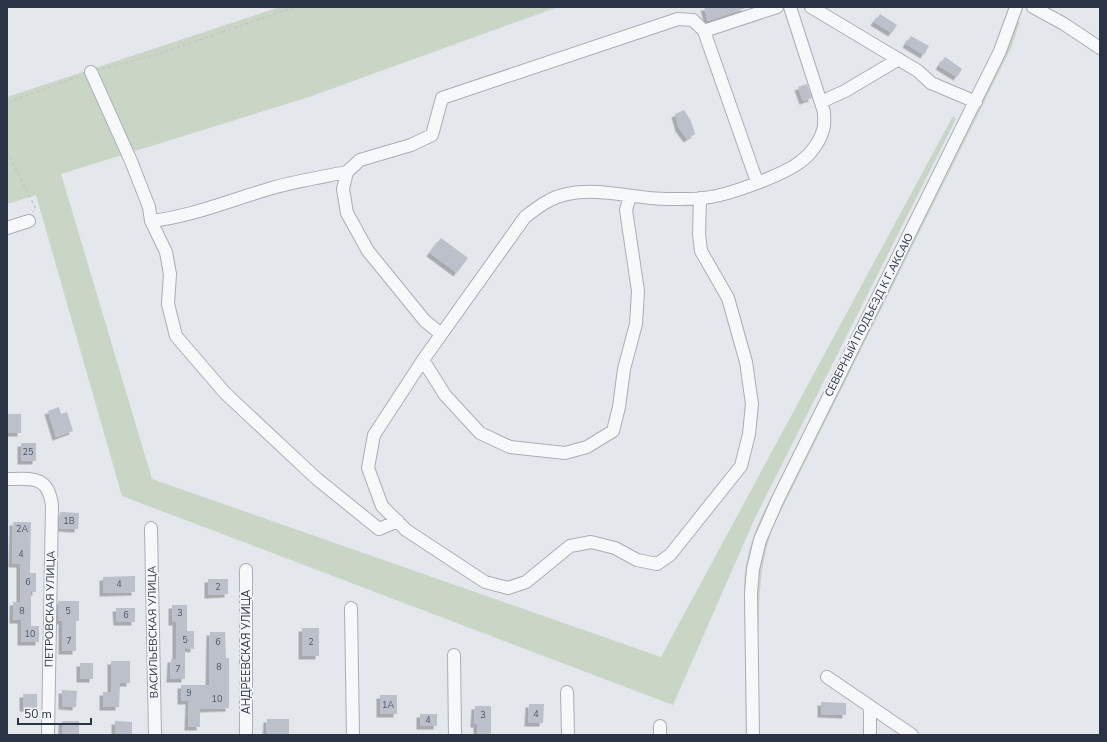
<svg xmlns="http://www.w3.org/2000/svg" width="1107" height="742" font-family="'Nunito Sans',sans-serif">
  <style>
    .green { fill: #c9d6c5 }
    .building { fill: #bbc0ca; filter: url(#shadow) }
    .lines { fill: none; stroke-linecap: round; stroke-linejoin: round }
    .minor-casing { stroke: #a9aeb7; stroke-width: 14 }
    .path { stroke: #c2c5cb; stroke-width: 1.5; stroke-dasharray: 3 3; stroke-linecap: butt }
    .minor { stroke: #f7f8fa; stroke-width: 12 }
    .labels { text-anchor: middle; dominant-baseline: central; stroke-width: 3.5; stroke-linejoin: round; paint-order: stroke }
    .number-label { font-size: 9px; fill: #4f5766 }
    .street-label { font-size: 11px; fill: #2b3445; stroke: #f4f6f9 }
  </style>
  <defs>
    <filter id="shadow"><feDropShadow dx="-3.5" dy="3.5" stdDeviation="0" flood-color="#0004"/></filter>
  </defs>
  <rect width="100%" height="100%" fill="#e4e7ec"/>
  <path class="green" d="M 280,7 L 558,7 L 309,97 L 61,174 L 152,479 L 661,657 L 953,116 L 956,119 L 755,518 L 673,705 L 122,496 L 36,195 L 7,204 L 7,97 Z
    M 1017,21 L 1020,22 L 1011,48 L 774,525 C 761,558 759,590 759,625 C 749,606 763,552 768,531 L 1006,51 Z
    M 965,107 L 966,110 L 756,536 L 749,560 L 749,735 L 746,735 L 744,582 C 746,556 753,534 764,511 Z"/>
  <path class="building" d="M 704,7 L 745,7 L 746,8 L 708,21 Z
    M 880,14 L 897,25 L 892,33 L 874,22 Z
    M 911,36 L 929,46 L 924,55 L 906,44 Z
    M 945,57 L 962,69 L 957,77 L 939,66 Z
    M 807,84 L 812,98 L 803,101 L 798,87 Z
    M 684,110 L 691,121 L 695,134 L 687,139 L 679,128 L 675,114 Z
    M 441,238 L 468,258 L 457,273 L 430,253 Z
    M 59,407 L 61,414 L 67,412 L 73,431 L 56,437 L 48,411 Z
    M 7,414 L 21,414 L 21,433 L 7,433 Z
    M 21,443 L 36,443 L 36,461 L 21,461 Z
    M 60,512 L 79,513 L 78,529 L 59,528 Z
    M 13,522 L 31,522 L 30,573 L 36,573 L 36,592 L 31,592 L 31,626 L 39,626 L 39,642 L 21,642 L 21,620 L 13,620 L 13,602 L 20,602 L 20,564 L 12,564 Z
    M 135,576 L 135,592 L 103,593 L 103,577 Z
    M 208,579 L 228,579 L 228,594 L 208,595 Z
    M 58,601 L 79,601 L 79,621 L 76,621 L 76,651 L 62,651 L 62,621 L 58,621 Z
    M 172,605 L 187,605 L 187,631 L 194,631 L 194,649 L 185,648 L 185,679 L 170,679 L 171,659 L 176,659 L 176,622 L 172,622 Z
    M 116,608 L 135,608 L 135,622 L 117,622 Z
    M 302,628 L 319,628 L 319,656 L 302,656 Z
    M 210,632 L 225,632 L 226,658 L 229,658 L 229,708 L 200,709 L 200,727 L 188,727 L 189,701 L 181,701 L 181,685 L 209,685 Z
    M 111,661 L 130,661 L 130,683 L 120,683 L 119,707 L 103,707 L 103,692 L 111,692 Z
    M 80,663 L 93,663 L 93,679 L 80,679 Z
    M 62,690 L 77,691 L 76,707 L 62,706 Z
    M 23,694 L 37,694 L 37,708 L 23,708 Z
    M 380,695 L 397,695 L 397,714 L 380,714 Z
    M 821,702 L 846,703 L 846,715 L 821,714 Z
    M 529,704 L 544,704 L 543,723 L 528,723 Z
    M 475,706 L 491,706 L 491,735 L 477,735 L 477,724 L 474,724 Z
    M 420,714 L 437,714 L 437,726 L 420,726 Z
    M 267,719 L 289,719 L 289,735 L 266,735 Z
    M 62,721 L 79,721 L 79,735 L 62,735 Z
    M 115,721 L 132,722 L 132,735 L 115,735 Z"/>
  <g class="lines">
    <g class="minor-casing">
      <path id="minor" d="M 811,7 L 918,71 L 931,83 L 976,102
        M 1033,7 L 1064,24 L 1100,48
        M 704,31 L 777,7
        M 91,72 L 131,161 L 149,207 L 151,221 L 166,252 L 170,274 L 168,304 L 176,336 L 225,393 L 317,479 L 379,529 L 398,521
        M 821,102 L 845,91 L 899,59
        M 700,198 L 699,234 L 701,251 L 728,298 L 746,362 L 752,404 L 749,434 L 741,466 L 670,555 L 657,564 L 637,560 L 615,548 L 591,542 L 570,546 L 526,582 L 508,588 L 485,582 L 406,530 L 382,506 L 368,468 L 374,435 L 423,360 L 525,217 C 538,207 551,197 567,194 C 601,187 634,199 667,199 C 681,199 696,200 710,197 C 731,194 783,175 800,162 C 810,155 820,142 823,130 C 825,125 824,117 824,112 L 790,7
        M 151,221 C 193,216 231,200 272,188 C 296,181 322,177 347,172
        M 7,228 L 29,221
        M 441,334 L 425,321 L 368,251 L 347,213 L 343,189 L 347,172 L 360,160 L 411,145 L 432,135 L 442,98 L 678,19 L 693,20 L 704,31 L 757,182
        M 423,360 L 445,395 L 480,433 L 510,447 L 565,453 L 587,447 L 613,431 L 619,407 L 624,369 L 636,324 L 638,291 L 626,210 L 630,196
        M 7,479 C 32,479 48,475 52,505 L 48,735
        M 151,528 L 155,735
        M 351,608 L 353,735
        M 454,655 L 455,735
        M 827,677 L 912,735
        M 567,692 L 568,735
        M 870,706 L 870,735
        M 246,735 L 246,570
        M 660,735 L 660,726
        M 753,735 L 751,593 L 753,569 L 760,540 L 778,499 L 1000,51 L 1016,7"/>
    </g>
    <path class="path" d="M 102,69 L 161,53 L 295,7
      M 7,109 L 11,101 L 81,76
      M 7,152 L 35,207 L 33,212"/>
    <use href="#minor" class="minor"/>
  </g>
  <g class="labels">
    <g class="number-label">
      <text x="28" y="452">25</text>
      <text x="69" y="521">1В</text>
      <text x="22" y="529">2А</text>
      <text x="21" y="554">4</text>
      <text x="28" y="582">6</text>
      <text x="119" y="584">4</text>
      <text x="218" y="587">2</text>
      <text x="22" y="611">8</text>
      <text x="68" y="611">5</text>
      <text x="180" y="613">3</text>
      <text x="126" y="615">6</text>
      <text x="30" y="634">10</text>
      <text x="185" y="640">5</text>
      <text x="69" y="641">7</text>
      <text x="218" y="642">6</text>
      <text x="311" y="642">2</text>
      <text x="219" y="667">8</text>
      <text x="178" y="669">7</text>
      <text x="189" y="693">9</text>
      <text x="217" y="699">10</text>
      <text x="388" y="705">1А</text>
      <text x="536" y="714">4</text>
      <text x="483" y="715">3</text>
      <text x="428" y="720">4</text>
    </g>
    <g class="street-label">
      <text transform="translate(869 315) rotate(-63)">СЕВЕРНЫЙ ПОДЪЕЗД К Г.АКСАЮ</text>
      <text transform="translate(50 609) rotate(-89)">ПЕТРОВСКАЯ УЛИЦА</text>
      <text transform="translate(153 632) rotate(-91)">ВАСИЛЬЕВСКАЯ УЛИЦА</text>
      <text transform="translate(246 652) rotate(-90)">АНДРЕЕВСКАЯ УЛИЦА</text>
    </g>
  </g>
  <rect width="1107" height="742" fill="none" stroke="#2b3445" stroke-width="16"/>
  <path d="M18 718v6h73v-6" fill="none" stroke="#2b3445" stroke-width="2"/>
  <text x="24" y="718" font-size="12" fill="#2b3445" stroke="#f4f6f9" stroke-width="3" paint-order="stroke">50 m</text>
</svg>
